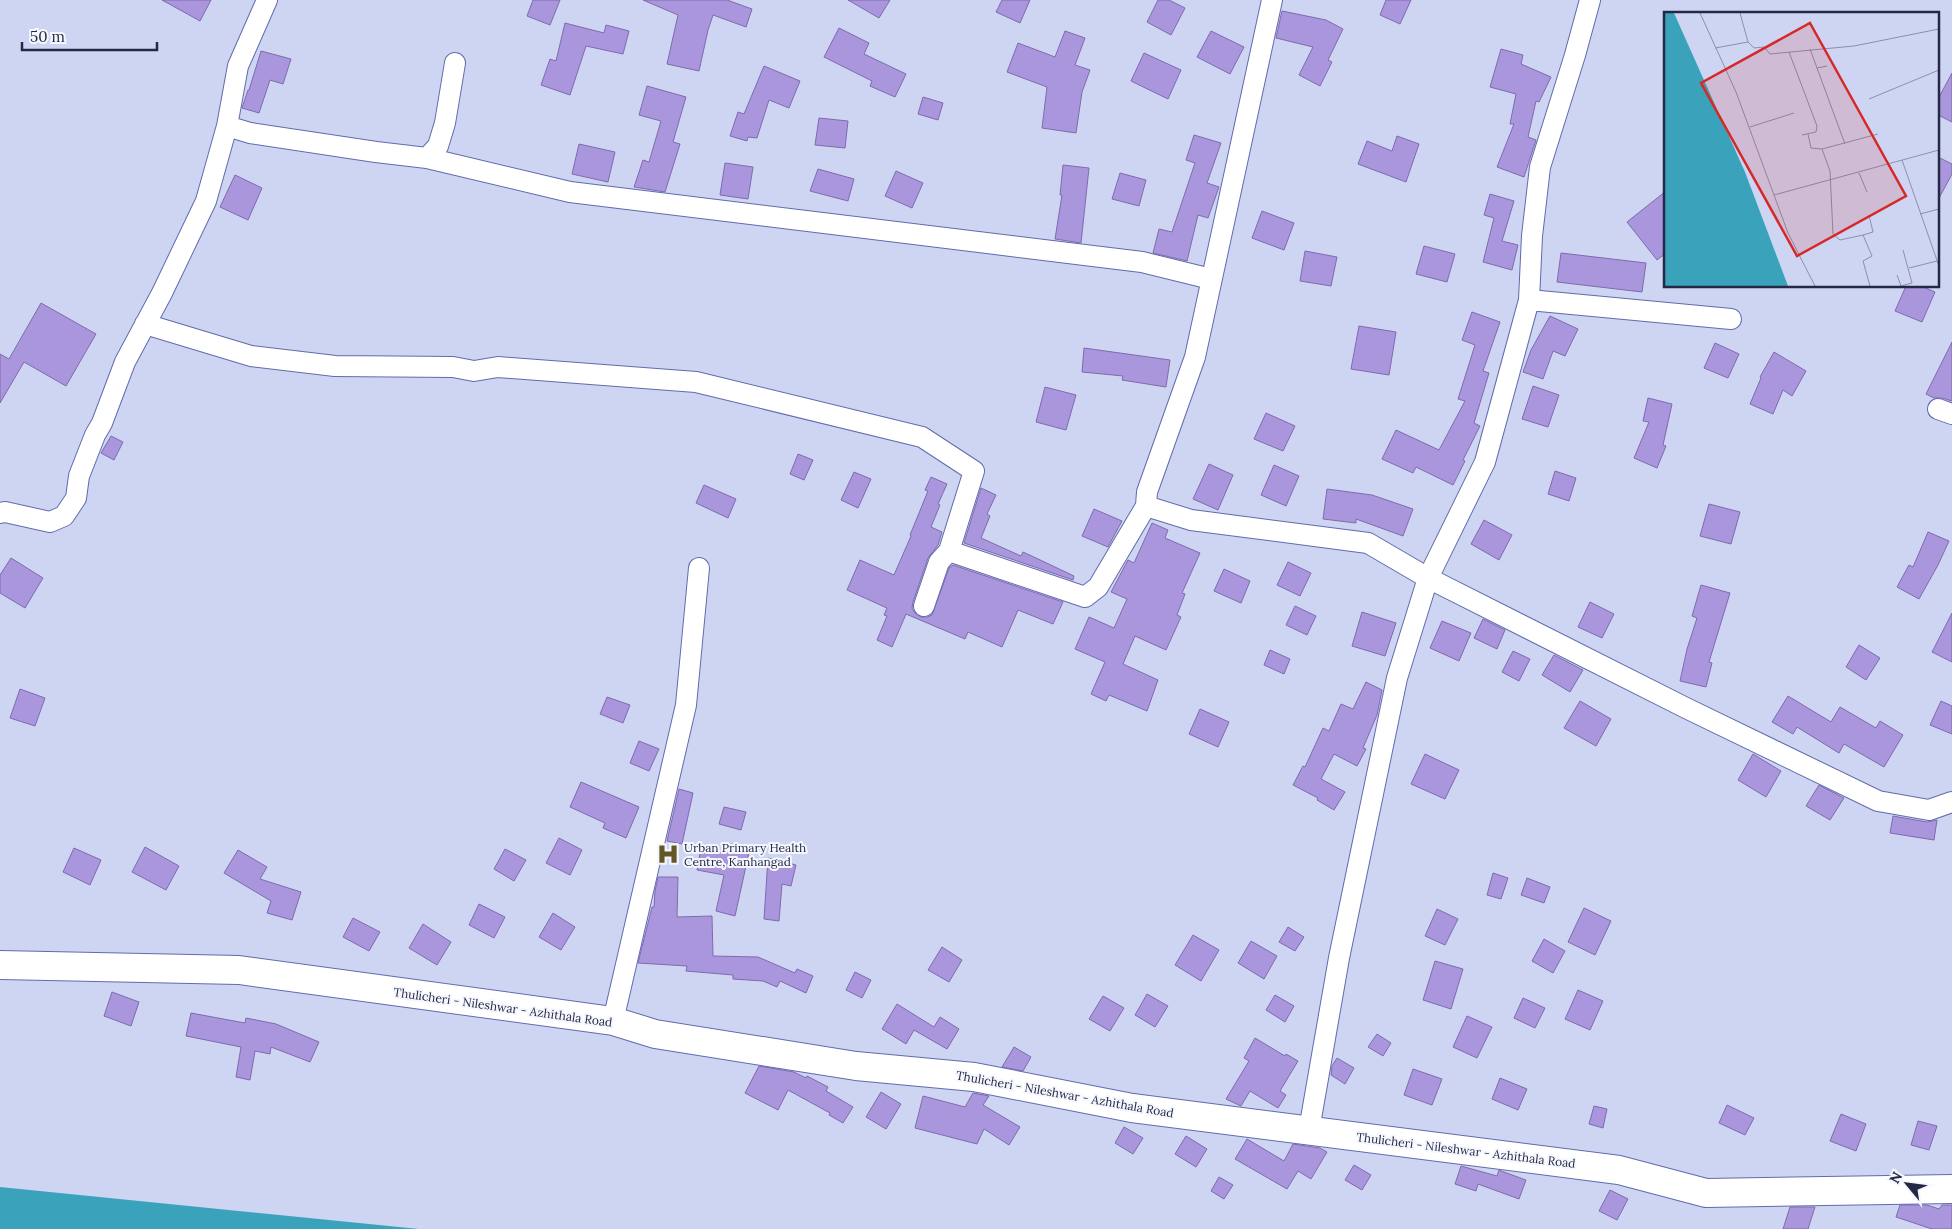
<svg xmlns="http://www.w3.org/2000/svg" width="1952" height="1229" font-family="Lora,serif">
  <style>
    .water { fill: #3aa3bb }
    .building { fill: #a996dc; stroke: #7e6bae }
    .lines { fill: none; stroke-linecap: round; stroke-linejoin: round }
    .minor-casing { stroke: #616bad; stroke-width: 22 }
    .secondary-casing { stroke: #616bad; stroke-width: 30 }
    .minor { stroke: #fff; stroke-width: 20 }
    .secondary { stroke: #fff; stroke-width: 28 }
    .labels { text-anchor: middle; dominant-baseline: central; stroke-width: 4; stroke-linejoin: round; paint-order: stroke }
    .poi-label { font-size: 12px; fill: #242844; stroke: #f5f7fe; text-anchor: start }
    .street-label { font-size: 12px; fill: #242844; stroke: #f5f7fe }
    .inset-road { fill: none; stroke: #8a90ac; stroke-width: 1 }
    .view { fill: #d62828; fill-opacity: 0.15; stroke: #d62828; stroke-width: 2.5 }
    .inset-edge { fill: none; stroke: #242844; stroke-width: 2.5 }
  </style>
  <rect width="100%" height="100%" fill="#ced5f2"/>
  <path class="water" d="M 0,1187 L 419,1229 L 0,1229 Z"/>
  <path class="building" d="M 162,0 L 211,0 L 200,21 Z
    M 533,0 L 560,0 L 550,25 L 527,16 Z
    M 643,0 L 727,0 L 752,9 L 746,27 L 713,15 L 708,30 L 699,71 L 667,64 L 678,15 Z
    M 848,0 L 890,0 L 879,18 Z
    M 1002,0 L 1030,0 L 1020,23 L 996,12 Z
    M 1158,0 L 1169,0 L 1185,8 L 1171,35 L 1147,22 Z
    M 1386,0 L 1411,0 L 1400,24 L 1380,15 Z
    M 1282,11 L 1326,20 L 1343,29 L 1328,60 L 1332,62 L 1320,86 L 1299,75 L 1313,47 L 1276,38 Z
    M 565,23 L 604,33 L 606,25 L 629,31 L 623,54 L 586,46 L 570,95 L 541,85 L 550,59 L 556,61 Z
    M 839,28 L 869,43 L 864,54 L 906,74 L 895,97 L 870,86 L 872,81 L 824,57 Z
    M 1065,31 L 1085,38 L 1075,65 L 1090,70 L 1082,92 L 1076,133 L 1042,128 L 1047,87 L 1007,72 L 1018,43 L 1055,57 Z
    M 1211,31 L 1244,47 L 1230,74 L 1197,57 Z
    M 1501,49 L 1523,55 L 1521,64 L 1551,77 L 1539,102 L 1536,101 L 1528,137 L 1536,140 L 1524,177 L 1497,167 L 1514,124 L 1510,124 L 1516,94 L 1490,87 Z
    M 261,51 L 291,59 L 283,84 L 270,80 L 259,113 L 242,108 L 248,90 L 249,90 Z
    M 1144,53 L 1181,70 L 1168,99 L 1131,81 Z
    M 764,66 L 800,81 L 789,108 L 769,100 L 757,138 L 748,137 L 747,141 L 730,136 L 738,112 L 744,114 Z
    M 1952,73 L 1952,122 L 1938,115 L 1938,99 Z
    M 647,86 L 686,97 L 673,142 L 680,144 L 665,192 L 634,187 L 643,160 L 649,162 L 661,121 L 639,115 Z
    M 923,97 L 943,103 L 938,120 L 918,114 Z
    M 819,118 L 848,121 L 845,148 L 815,145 Z
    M 1194,135 L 1221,143 L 1207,183 L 1219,187 L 1208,218 L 1198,215 L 1187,261 L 1153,253 L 1159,229 L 1172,232 L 1195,163 L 1186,160 Z
    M 1397,136 L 1419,144 L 1406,182 L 1358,164 L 1367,141 L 1392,151 Z
    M 579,144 L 615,152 L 608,182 L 572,174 Z
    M 1938,157 L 1952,164 L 1952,174 L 1938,200 Z
    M 725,163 L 753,167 L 748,199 L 720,195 Z
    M 1063,165 L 1089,168 L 1081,243 L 1055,239 L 1062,195 L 1060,195 Z
    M 818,169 L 854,179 L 848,201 L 810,191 Z
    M 896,171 L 923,183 L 912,208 L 885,196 Z
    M 1120,173 L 1146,180 L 1139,206 L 1112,199 Z
    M 235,175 L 262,188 L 248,220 L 220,207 Z
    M 1666,191 L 1666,253 L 1657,260 L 1627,222 Z
    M 1490,194 L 1514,201 L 1502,241 L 1518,245 L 1512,270 L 1483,262 L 1494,218 L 1484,215 Z
    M 1262,211 L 1294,223 L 1284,250 L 1252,238 Z
    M 1424,246 L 1455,254 L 1447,282 L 1416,274 Z
    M 1305,251 L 1337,257 L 1331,286 L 1300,281 Z
    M 1561,253 L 1646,263 L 1642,292 L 1557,282 Z
    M 1906,286 L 1921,286 L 1935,292 L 1922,322 L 1895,311 Z
    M 41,303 L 96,334 L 66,386 L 24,362 L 0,403 L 0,354 L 9,359 Z
    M 1472,312 L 1500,322 L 1483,371 L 1489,373 L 1474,423 L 1480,426 L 1463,460 L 1465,461 L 1453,485 L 1416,467 L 1413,473 L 1382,459 L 1396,430 L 1439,450 L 1465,401 L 1458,399 L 1475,345 L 1462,340 Z
    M 1550,316 L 1578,329 L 1565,356 L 1553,351 L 1543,379 L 1523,372 L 1531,350 Z
    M 1359,326 L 1396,332 L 1389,375 L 1351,369 Z
    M 1952,342 L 1952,401 L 1942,398 L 1934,398 L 1926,394 Z
    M 1715,343 L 1739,354 L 1728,378 L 1704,368 Z
    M 1084,348 L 1170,360 L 1166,387 L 1122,380 L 1123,376 L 1082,372 Z
    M 1774,352 L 1806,371 L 1792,396 L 1783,390 L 1773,414 L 1750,404 L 1761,378 L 1760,377 Z
    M 1533,386 L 1559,395 L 1548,427 L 1522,419 Z
    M 1045,387 L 1076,395 L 1066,430 L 1036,422 Z
    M 1648,398 L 1672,404 L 1663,445 L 1666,446 L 1657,468 L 1634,458 L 1649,422 L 1643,421 Z
    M 1266,413 L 1295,426 L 1283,451 L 1254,439 Z
    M 111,436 L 123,442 L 114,460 L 101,453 Z
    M 798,454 L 813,460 L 804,480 L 790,474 Z
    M 1209,464 L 1233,475 L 1218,510 L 1193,499 Z
    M 1274,465 L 1299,476 L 1286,506 L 1261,495 Z
    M 1555,471 L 1576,478 L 1569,501 L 1548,494 Z
    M 854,472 L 871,479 L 858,508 L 841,500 Z
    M 931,477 L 947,484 L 938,504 L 940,505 L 931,527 L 942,532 L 938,545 L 928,558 L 913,602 L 912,608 L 915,613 L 921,617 L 927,617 L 932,615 L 949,568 L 953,565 L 1063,602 L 1053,624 L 1018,610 L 1002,647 L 968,632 L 965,639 L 906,614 L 892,647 L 877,640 L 887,616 L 884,615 L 887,608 L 847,590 L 860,560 L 894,575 L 911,536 L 910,535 L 928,491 L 925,490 Z
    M 704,485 L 736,499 L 728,518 L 696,503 Z
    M 981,488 L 996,495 L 987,514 L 990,516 L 981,538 L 1021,556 L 1023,552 L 1036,558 L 1074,576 L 1073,580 L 964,543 Z
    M 1327,489 L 1372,495 L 1413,509 L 1403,536 L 1356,519 L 1356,523 L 1323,519 Z
    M 1709,504 L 1740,512 L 1731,544 L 1700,536 Z
    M 1094,509 L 1122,521 L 1108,547 L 1082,536 Z
    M 1484,520 L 1512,535 L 1499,560 L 1471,544 Z
    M 1152,523 L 1168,530 L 1165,538 L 1200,553 L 1182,593 L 1185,594 L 1177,615 L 1181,617 L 1166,650 L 1135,636 L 1123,664 L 1158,680 L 1147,711 L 1109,695 L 1106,701 L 1091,694 L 1105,662 L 1075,649 L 1089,617 L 1114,628 L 1127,599 L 1111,592 L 1128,560 L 1134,563 Z
    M 1928,532 L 1949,541 L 1938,565 L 1919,599 L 1897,587 L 1909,565 L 1913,567 Z
    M 11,558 L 43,578 L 25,608 L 0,593 L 0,575 Z
    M 1288,562 L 1311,573 L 1300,596 L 1277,585 Z
    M 1224,569 L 1250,581 L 1241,603 L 1214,591 Z
    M 1701,585 L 1730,593 L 1709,662 L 1712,663 L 1706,687 L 1680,681 L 1687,649 L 1697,618 L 1692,616 Z
    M 1590,602 L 1614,614 L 1602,638 L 1578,627 Z
    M 1295,606 L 1316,616 L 1307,635 L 1286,625 Z
    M 1362,612 L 1396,623 L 1385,656 L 1352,646 Z
    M 1952,613 L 1952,662 L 1932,652 Z
    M 1483,619 L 1505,630 L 1497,649 L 1474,638 Z
    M 1442,621 L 1471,633 L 1459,661 L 1430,648 Z
    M 1859,645 L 1880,658 L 1866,680 L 1846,667 Z
    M 1270,650 L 1290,659 L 1284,674 L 1264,665 Z
    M 1513,651 L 1530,659 L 1519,681 L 1502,672 Z
    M 1554,655 L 1583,670 L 1570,692 L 1542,675 Z
    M 1366,682 L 1382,690 L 1377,715 L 1363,748 L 1366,749 L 1357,766 L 1334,754 L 1321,779 L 1345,792 L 1334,810 L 1317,800 L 1318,798 L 1293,785 L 1303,766 L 1305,767 L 1323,728 L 1329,731 L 1341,704 L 1353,709 Z
    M 20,689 L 45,698 L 35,726 L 10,718 Z
    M 1788,696 L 1831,722 L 1840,707 L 1876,728 L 1880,721 L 1903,735 L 1884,767 L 1844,744 L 1839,753 L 1797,727 L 1793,734 L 1772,722 Z
    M 607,697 L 630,705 L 623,723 L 600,714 Z
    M 1580,701 L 1611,719 L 1596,746 L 1564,728 Z
    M 1941,701 L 1952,706 L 1952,734 L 1930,725 Z
    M 1200,709 L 1229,722 L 1218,747 L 1189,734 Z
    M 639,741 L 659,749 L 649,771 L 630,763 Z
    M 1425,754 L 1459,770 L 1445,799 L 1411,784 Z
    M 1753,754 L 1781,771 L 1766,797 L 1738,780 Z
    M 581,782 L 639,807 L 626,838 L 603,828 L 605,823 L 570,807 Z
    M 1819,785 L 1844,798 L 1830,820 L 1806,806 Z
    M 679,789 L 693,793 L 682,844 L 667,841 Z
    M 724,807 L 746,812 L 741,830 L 719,824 Z
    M 1893,816 L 1927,822 L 1937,820 L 1934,840 L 1890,833 Z
    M 559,838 L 582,850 L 570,875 L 546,863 Z
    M 731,844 L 750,848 L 735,916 L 716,911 L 724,875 L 697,870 L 701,848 L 729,853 Z
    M 145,847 L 179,866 L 166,890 L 132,872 Z
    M 74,848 L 101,860 L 90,885 L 63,872 Z
    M 505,849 L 526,860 L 514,881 L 494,869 Z
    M 238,850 L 267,867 L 260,879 L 301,892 L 292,920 L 267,913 L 271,901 L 224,873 Z
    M 768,858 L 796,865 L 791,886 L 782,884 L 779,921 L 764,919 Z
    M 1493,873 L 1508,878 L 1501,899 L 1487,895 Z
    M 658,877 L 678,877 L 677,917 L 712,916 L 713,956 L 758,957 L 795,973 L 797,969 L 813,976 L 806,993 L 780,981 L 777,987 L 763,981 L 733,979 L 733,975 L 686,971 L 687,966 L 638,963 L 652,907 L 654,907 L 655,891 Z
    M 1527,878 L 1550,887 L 1544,903 L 1521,895 Z
    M 479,904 L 505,917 L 494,938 L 469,925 Z
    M 1584,908 L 1611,921 L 1595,955 L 1568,942 Z
    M 1437,909 L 1458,919 L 1445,945 L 1425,936 Z
    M 553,913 L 575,927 L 561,950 L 539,937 Z
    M 353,918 L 380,932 L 369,951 L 343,937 Z
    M 423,924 L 451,942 L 437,965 L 409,948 Z
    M 1288,927 L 1304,937 L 1295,951 L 1279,942 Z
    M 1193,935 L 1219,950 L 1201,981 L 1175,965 Z
    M 1544,939 L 1565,951 L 1553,973 L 1532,961 Z
    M 1251,941 L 1277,956 L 1264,979 L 1238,963 Z
    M 942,947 L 962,960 L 949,982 L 928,970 Z
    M 1435,961 L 1463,969 L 1451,1009 L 1423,1000 Z
    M 855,972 L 871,980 L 862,998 L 846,990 Z
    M 1578,990 L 1603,1001 L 1590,1030 L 1565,1019 Z
    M 112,992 L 139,1002 L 131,1026 L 104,1016 Z
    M 1147,994 L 1168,1006 L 1155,1027 L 1135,1015 Z
    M 1275,995 L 1294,1006 L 1285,1022 L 1266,1010 Z
    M 1103,996 L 1124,1008 L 1110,1031 L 1089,1019 Z
    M 1523,998 L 1545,1008 L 1535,1028 L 1514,1018 Z
    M 897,1004 L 934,1027 L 940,1017 L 959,1029 L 947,1049 L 914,1030 L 906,1044 L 882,1029 Z
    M 191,1013 L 245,1023 L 246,1018 L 276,1024 L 319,1042 L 310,1062 L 271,1047 L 270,1054 L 255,1051 L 250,1080 L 236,1077 L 241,1047 L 186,1036 Z
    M 1467,1016 L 1492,1027 L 1477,1058 L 1453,1047 Z
    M 1377,1034 L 1391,1043 L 1383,1056 L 1368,1047 Z
    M 1255,1038 L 1285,1056 L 1286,1054 L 1298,1061 L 1280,1091 L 1286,1095 L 1278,1108 L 1250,1091 L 1241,1106 L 1226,1099 L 1249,1061 L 1244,1058 Z
    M 1014,1047 L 1031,1057 L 1023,1071 L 1002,1067 Z
    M 1337,1058 L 1354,1068 L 1345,1084 L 1331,1075 L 1332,1066 Z
    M 759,1066 L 794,1072 L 806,1078 L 807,1076 L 828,1087 L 826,1091 L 853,1107 L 843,1123 L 829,1115 L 830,1113 L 788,1090 L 778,1110 L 745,1093 Z
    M 1413,1069 L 1442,1079 L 1432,1105 L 1404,1095 Z
    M 1500,1078 L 1527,1089 L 1518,1110 L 1492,1099 Z
    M 881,1092 L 901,1104 L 886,1129 L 866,1117 Z
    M 973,1093 L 989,1096 L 983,1105 L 1020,1127 L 1009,1145 L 984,1129 L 977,1144 L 915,1128 L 923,1096 L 965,1107 Z
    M 1727,1105 L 1754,1118 L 1745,1135 L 1719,1123 Z
    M 1594,1106 L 1607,1109 L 1603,1128 L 1589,1124 Z
    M 1841,1114 L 1866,1124 L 1856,1151 L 1830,1141 Z
    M 1918,1121 L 1937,1126 L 1929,1150 L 1911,1145 Z
    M 1124,1127 L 1143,1138 L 1133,1154 L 1115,1143 Z
    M 1186,1136 L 1207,1149 L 1196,1167 L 1175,1154 Z
    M 1247,1139 L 1284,1161 L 1293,1144 L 1320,1148 L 1327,1152 L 1311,1179 L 1298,1171 L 1287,1189 L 1235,1159 Z
    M 1354,1165 L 1371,1175 L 1362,1190 L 1345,1180 Z
    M 1461,1166 L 1497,1176 L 1499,1170 L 1501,1171 L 1526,1180 L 1519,1199 L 1478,1184 L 1476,1191 L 1455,1184 Z
    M 1219,1177 L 1233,1185 L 1224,1199 L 1211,1191 Z
    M 1610,1190 L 1628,1199 L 1617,1220 L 1599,1211 Z
    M 1900,1205 L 1927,1205 L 1939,1209 L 1942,1205 L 1952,1205 L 1952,1229 L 1932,1229 L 1896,1217 Z
    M 1790,1207 L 1815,1207 L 1808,1229 L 1783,1229 Z"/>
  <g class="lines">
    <g class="minor-casing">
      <path id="minor" d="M 227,126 L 250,133 L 376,152 L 427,158 L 438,146 L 445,123 L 455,63
        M 427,158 L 570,192 L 1142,262 L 1211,279
        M 1529,300 L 1731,319
        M 145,324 L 251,356 L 335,366 L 453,367 L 474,371 L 498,367 L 696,382 L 922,437 L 974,471 L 949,551 L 939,562 L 924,606
        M 1938,409 L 1952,414
        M 1146,506 L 1191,520 L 1368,543 L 1428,578 L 1686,708 L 1878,801 L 1929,810 L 1952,802
        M 0,513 L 5,512 L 50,522 L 64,516 L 76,498 L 79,476 L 95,435 L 102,423 L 125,362 L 162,293 L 206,201 L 227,126 L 238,66 L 267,0
        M 949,551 L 1085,597 L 1098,587 L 1146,506 L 1147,492 L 1195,357 L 1272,0
        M 613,1021 L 686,705 L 699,568
        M 1309,1130 L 1339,958 L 1397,678 L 1428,578 L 1485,462 L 1529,300 L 1532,236 L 1540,167 L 1575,55 L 1590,0"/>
    </g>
    <g class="secondary-casing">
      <path id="secondary" d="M 0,965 L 239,970 L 613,1021 L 655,1034 L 856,1066 L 974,1077 L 1132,1108 L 1619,1170 L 1706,1193 L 1952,1189"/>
    </g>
    <use href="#minor" class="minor"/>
    <use href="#secondary" class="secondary"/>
  </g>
  <defs>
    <g id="hospital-bare" transform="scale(1.725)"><path d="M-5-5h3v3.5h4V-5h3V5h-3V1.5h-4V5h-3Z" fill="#635724" stroke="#f5f7fe" stroke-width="2.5" paint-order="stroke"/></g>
  </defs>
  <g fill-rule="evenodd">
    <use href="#hospital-bare" x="668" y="854"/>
  </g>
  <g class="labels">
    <g class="poi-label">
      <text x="684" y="847">Urban Primary Health<tspan x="684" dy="14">Centre, Kanhangad</tspan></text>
    </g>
    <g class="street-label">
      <text transform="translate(503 1007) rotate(8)">Thulicheri - Nileshwar - Azhithala Road</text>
      <text transform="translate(1065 1094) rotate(10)">Thulicheri - Nileshwar - Azhithala Road</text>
      <text transform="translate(1466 1150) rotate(7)">Thulicheri - Nileshwar - Azhithala Road</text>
    </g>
  </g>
  <g transform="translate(1664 12)">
    <rect width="275" height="275" fill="#ced5f2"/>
    <path d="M 0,1 L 10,1 L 81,160 L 124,274 L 0,274 Z" fill="#3aa3bb"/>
    <path class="inset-road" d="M 36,1 L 72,80 L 124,221 L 151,274M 76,1 L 84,30M 51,36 L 84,30 L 90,36 L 100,35 L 106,42 L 190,34 L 275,17M 146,37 L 153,56 L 163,54M 125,40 L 153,114 L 152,120 L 138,123M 153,56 L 181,132M 205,87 L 275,58M 86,115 L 130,101M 144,122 L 147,136 L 158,137 L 214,122M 158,137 L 166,159 L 169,222 L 176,228 L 199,223 L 208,244 L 199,249 L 206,274M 238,148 L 275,254M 195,161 L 203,180M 110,183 L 275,138M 256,202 L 275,197M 199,223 L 209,220 L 205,203M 245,256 L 273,249M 233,263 L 237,274 L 248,271 L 239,238"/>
    <path class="view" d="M 146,11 L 242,184 L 133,244 L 37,71 Z"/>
    <rect width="275" height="275" class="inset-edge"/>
  </g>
  <g transform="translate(1907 1184) rotate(299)" stroke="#f5f7fe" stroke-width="4" paint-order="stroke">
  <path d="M0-4L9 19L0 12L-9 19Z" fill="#242844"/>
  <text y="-8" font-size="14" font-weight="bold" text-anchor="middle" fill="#242844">N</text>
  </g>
  <path d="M22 42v8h135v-8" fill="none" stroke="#242844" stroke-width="2.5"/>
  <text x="30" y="42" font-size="15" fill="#242844" stroke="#f5f7fe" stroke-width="4" paint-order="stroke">50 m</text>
</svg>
